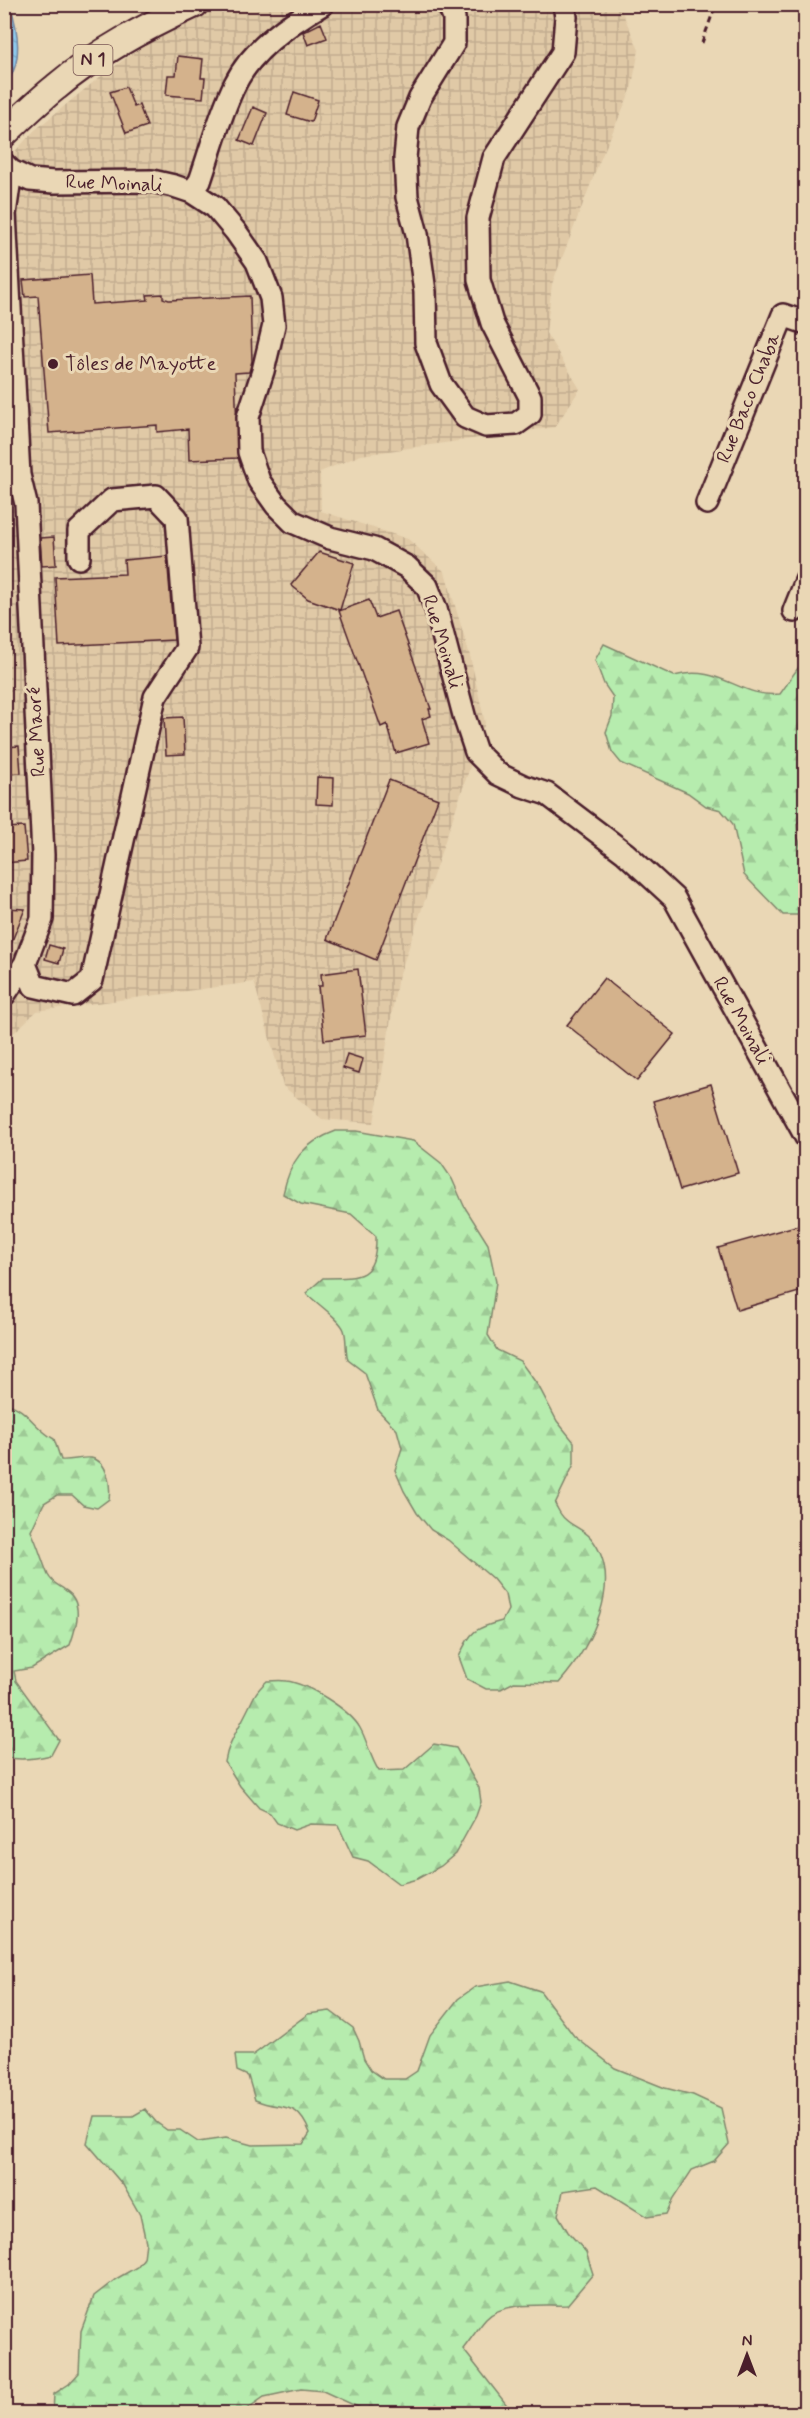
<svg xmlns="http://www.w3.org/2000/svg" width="810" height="2418" font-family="Mynerve,sans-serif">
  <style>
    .industrial { fill: url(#industrial-grid) }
    .forest { fill: url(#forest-firs); stroke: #80866c; stroke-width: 1.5 }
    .water { fill: url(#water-waves); stroke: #72849f; stroke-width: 1.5 }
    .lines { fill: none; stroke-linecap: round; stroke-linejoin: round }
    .shore { stroke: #656378; stroke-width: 1.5 }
    .building { fill: #d4b28c; stroke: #4a1f2b; stroke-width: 1.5 }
    .minor-casing { stroke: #4a1f2b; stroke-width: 26 }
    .major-casing { stroke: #4a1f2b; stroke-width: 30 }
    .path { stroke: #4a1f2b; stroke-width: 3; stroke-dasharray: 6 4.5; stroke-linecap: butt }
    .minor { stroke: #ead7b5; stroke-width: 21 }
    .major { stroke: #ead7b5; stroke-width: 26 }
    .poi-dot { fill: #4a1f2b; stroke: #ead7b5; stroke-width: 2 }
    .labels { text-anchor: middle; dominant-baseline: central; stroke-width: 6; stroke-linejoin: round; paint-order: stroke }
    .shield { fill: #ead7b5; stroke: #7a5654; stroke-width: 1.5 }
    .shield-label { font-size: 18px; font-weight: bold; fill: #4a1f2b }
    .street-label { font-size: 20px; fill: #4a1f2b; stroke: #ead7b5 }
    .poi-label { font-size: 20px; fill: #4a1f2b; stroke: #ead7b5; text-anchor: start }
  </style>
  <defs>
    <pattern id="industrial-grid" width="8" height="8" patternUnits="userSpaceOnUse" patternTransform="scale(1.5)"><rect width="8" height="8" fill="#e0c9a6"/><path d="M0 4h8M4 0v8" fill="none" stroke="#c2ac8f"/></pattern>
    <pattern id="forest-firs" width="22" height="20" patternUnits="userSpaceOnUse" patternTransform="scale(1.5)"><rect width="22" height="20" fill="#b6ecae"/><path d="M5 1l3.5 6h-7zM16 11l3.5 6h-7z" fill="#9eca96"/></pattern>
    <pattern id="water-waves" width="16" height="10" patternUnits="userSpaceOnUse" patternTransform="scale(1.5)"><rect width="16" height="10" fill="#8dc8ec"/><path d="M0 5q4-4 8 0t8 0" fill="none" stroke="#7babcb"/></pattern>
  </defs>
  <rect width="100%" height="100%" fill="#ead7b5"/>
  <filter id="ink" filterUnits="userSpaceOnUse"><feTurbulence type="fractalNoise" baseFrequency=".0167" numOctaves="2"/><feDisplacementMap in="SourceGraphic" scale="12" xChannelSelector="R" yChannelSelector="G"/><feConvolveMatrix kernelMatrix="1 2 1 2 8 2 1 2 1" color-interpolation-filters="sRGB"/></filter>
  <g filter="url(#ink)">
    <path class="industrial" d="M 227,5 L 619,5 L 639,50 L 631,90 L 598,165 L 552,284 L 546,333 L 580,389 L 555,427 L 361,455 L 320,472 L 321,511 L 408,539 L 445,572 L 470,656 L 485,723 L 397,982 L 374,1123 L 322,1119 L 283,1086 L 254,982 L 37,1011 L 5,1041 L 5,162 L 35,130 L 101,76 L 157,36 L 195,16 Z"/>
    <path class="forest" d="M 604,644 L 674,676 C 719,663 740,699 780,694 C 789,682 795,670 805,660 L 806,812 L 797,824 L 798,838 L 805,858 L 805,915 L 783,915 L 744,875 L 733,824 L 721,810 L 706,806 L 688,793 L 621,763 L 612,752 L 606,732 L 612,716 L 613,697 L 604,684 L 595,660 Z
      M 336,1131 L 356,1131 L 413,1141 L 441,1163 L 452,1179 L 464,1206 L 488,1244 L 496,1282 L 488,1335 L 497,1350 L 520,1361 L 539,1387 L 557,1421 L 574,1442 L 574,1464 L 555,1504 C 558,1509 560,1515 565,1519 C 572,1526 584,1530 591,1538 C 626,1581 590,1648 559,1683 L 514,1682 L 501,1689 L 486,1689 L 467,1679 L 459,1657 C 470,1631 475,1628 502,1621 L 508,1610 L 505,1594 L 493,1579 L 448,1540 L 431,1530 L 417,1513 L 404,1491 L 395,1470 L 402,1448 L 397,1430 L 378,1410 L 365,1373 L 348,1360 C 345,1350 347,1339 344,1330 C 340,1319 316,1303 306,1293 L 323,1278 C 359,1278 377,1279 376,1236 L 351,1214 L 301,1204 L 283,1194 C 290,1161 303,1143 336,1131 Z
      M 5,1403 C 27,1408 35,1429 54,1439 L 61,1460 C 71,1461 81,1457 91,1458 C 108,1461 111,1485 109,1499 L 97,1508 L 83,1505 L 72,1495 L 57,1495 L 44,1503 L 31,1531 C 38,1545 42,1561 48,1575 C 52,1583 58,1585 65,1590 C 85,1602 76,1628 70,1645 L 32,1668 L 14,1671 L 16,1681 L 59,1740 L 51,1755 C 35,1759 20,1761 5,1757 Z
      M 267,1681 C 273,1681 280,1680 286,1681 C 307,1683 350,1710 360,1728 C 368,1742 370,1758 379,1771 L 404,1770 L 434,1744 L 456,1748 L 479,1788 L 481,1802 L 476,1816 L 455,1854 L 441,1866 L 417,1879 L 399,1884 L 368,1861 L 353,1857 L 338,1825 L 311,1824 L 294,1830 L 277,1823 L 270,1813 L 259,1808 L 240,1786 L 225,1762 C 228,1743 237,1731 246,1713 C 254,1698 253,1694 267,1681 Z
      M 510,1981 L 540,1991 L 574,2036 L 615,2068 L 665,2088 L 693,2095 L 721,2108 L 729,2144 L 714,2161 L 692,2170 L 673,2199 L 666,2214 L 647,2217 L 597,2186 L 563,2191 L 558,2215 L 568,2232 L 586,2252 L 593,2274 L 567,2305 C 543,2306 503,2301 486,2319 C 478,2328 471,2339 463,2349 L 513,2413 L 371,2413 L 323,2391 L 301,2389 L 264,2397 L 241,2413 L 53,2413 L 54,2394 L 69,2384 L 79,2373 L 81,2331 L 94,2296 L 116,2279 L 137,2267 L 144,2258 L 146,2242 L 140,2215 L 123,2185 L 87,2143 L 94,2116 L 133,2116 L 145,2109 L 156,2122 L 167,2130 L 180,2130 L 198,2142 L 226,2138 L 252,2145 L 303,2144 L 310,2133 C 296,2098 283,2112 255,2100 L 248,2076 L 237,2071 L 235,2055 L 253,2055 L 308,2014 L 330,2011 L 353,2028 L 359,2041 L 364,2059 L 371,2070 L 384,2079 L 405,2079 L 417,2071 L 430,2035 L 458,1999 L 475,1987 Z"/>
    <path class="water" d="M 5,4 L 10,5 C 18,29 24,64 5,84 Z"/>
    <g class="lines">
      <path class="shore" d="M 4,7 C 10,26 18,59 4,75"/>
    </g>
    <path class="building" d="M 321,23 L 327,38 L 308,45 L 303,32 Z
      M 178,56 L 203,59 L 201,78 L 205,78 L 203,98 L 166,95 L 168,75 L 176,75 Z
      M 126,87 L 134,107 L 139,105 L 147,126 L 126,133 L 110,92 Z
      M 294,92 L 318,100 L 311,122 L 287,115 Z
      M 253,107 L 267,113 L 254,146 L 239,140 Z
      M 90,275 L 92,304 L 148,300 L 147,295 L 163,294 L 163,298 L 169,300 L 250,296 L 252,361 L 249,372 L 235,373 L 238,458 L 189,460 L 188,429 L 157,432 L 157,425 L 49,433 L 38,296 L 25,297 L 23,280 Z
      M 54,537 L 56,565 L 42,566 L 40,538 Z
      M 319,552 L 354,563 L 340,610 L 308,599 L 291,585 Z
      M 167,556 L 174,640 L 59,646 L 55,577 L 125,574 L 124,560 Z
      M 369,600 L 376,618 L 396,611 L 431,709 L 429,709 L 431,716 L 422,719 L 429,743 L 396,753 L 387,724 L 381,727 L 339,611 Z
      M 183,717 L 185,754 L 166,755 L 164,718 Z
      M 19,746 L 21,773 L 4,774 L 4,747 Z
      M 317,777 L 334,778 L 333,805 L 316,804 Z
      M 389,780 L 438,799 L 376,960 L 327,939 Z
      M 24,827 L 27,861 L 4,863 L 4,828 Z
      M 4,908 L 25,909 L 5,958 L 4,958 Z
      M 49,945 L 63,949 L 59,963 L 45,959 Z
      M 358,969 L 366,1035 L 324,1040 L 318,986 L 322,986 L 321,974 Z
      M 604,978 L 675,1034 L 637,1081 L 567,1025 Z
      M 347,1054 L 363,1059 L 359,1073 L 343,1068 Z
      M 711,1084 L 738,1173 L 680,1190 L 653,1101 Z
      M 806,1223 L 806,1290 L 737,1310 L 718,1248 Z"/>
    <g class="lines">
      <g class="minor-casing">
        <path id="minor" d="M 448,4 L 454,18 L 454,43 L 420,98 L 408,127 L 405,158 L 407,197 L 417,234 L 425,292 L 426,343 L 441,384 L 465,417 L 486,426 L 516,424 L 530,414 L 530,397 L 492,323 L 479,280 L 478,218 L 494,158 L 563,52 L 566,17 L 564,4
          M 4,164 L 11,171 L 30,180 L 54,182 L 152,181 L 174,186 L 192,192 L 215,207 L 236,232 L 257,262 L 271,298 L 274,325 L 263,371 L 248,417 L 249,452 L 259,481 L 276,505 L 293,522 L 330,538 L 374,549 L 407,567 L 427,586 L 436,609 L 465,719 L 476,752 L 498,774 L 523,786 L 547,794 L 625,853 L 674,898 L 806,1137
          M 11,171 L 5,214 L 19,475
          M 192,192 L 200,181 C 211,149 220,114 235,84 C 252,49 290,23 323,4
          M 4,474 L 19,475 L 26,504 L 43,855 L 42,919 L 25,964 L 4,995
          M 707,503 L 783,315 L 806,323
          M 794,611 L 806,581
          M 25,964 L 34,986 L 73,995 L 92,980 L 155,697 L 187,648 L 177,518 L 156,496 L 112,500 L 79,531 L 79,558"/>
      </g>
      <g class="major-casing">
        <path id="major" d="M 4,134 C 21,118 38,101 56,87 C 97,52 147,26 195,4"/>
      </g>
      <path class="path" d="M 702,43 L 716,4"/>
      <use href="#minor" class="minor"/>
      <use href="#major" class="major"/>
    </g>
  </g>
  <circle class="poi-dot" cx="53" cy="364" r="6"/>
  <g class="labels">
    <rect class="shield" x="73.5" y="45" width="39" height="30" rx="4.5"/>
    <g class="shield-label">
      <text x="93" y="60">N 1</text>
    </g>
    <g class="street-label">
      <text transform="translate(114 184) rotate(2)">Rue Moinali</text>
      <text transform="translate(749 398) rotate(-68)">Rue Baco Chaba</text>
      <text transform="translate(442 642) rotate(73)">Rue Moinali</text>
      <text transform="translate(37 732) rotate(-93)">Rue Maoré</text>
      <text transform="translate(741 1021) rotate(61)">Rue Moinali</text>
    </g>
    <g class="poi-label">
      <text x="65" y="364">Tôles de Mayotte</text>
    </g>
  </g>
  <rect width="810" height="2418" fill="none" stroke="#ead7b5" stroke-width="24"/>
  <rect x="12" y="12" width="786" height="2394" fill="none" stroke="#4a1f2b" stroke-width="2" filter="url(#ink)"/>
  <g transform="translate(747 2355)" stroke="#ead7b5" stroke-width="4.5" paint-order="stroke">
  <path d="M0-4.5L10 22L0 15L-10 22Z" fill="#4a1f2b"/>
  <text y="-9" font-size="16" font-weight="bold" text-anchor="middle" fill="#4a1f2b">N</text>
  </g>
</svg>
